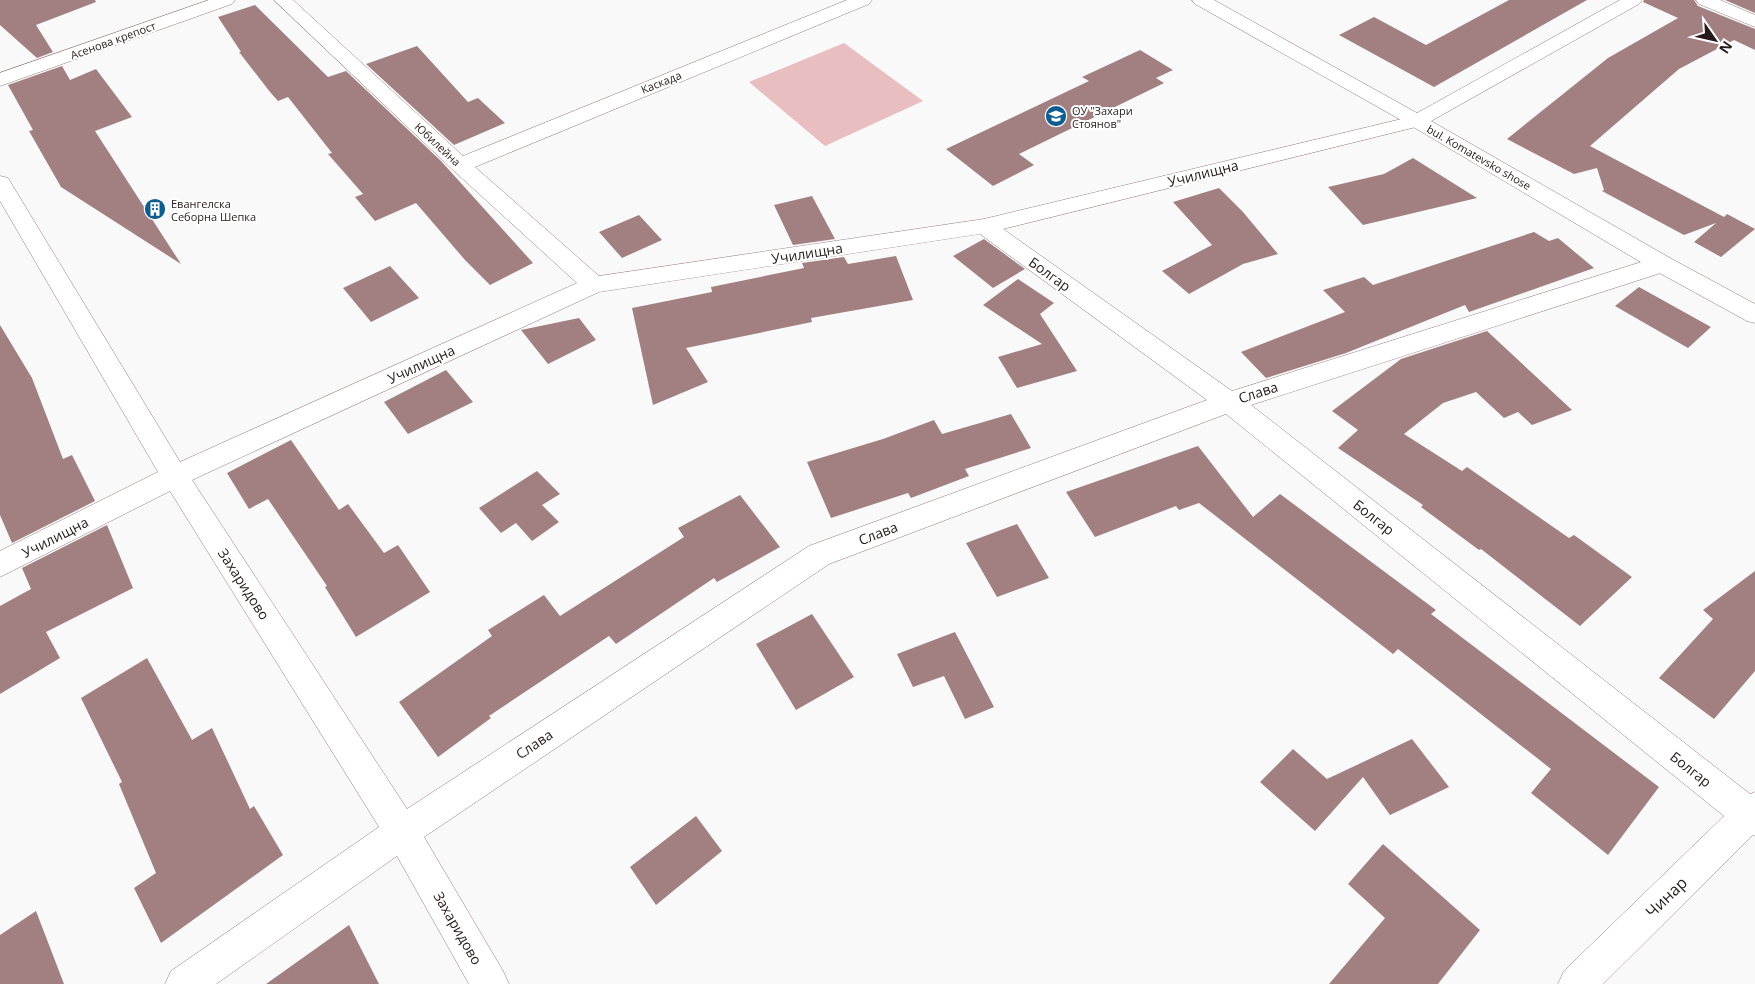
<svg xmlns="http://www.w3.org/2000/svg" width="1755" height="984" font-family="'Open Sans',sans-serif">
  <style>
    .green { fill: #e9bec0 }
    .building { fill: #a28082 }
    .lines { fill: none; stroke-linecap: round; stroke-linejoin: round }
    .minor-casing { stroke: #987779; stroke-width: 1 }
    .major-casing { stroke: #987779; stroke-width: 1 }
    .minor { fill: #fff; fill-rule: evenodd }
    .major { fill: #fff; fill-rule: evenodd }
    .labels { text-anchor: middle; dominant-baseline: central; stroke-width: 4; stroke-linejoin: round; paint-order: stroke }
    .far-street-label { font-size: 11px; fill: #271a1b; stroke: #fff }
    .far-poi-label { font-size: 11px; fill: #271a1b; stroke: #fff; text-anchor: start }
    .street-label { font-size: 14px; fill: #271a1b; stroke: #fff }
    .near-street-label { font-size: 16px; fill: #271a1b; stroke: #fff }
  </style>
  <rect width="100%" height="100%" fill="#f9f9f9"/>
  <path class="green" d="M 844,43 L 923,101 L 825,146 L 749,82 Z"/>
  <path class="building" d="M 0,0 L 95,0 L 96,2 L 36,25 L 53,52 L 37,58 L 0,25 Z
    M 1509,0 L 1587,0 L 1434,87 L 1339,35 L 1374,17 L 1426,45 Z
    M 1644,0 L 1694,0 L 1698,6 L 1755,29 L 1755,50 L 1734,40 L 1679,69 L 1590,146 L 1724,217 L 1727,214 L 1755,229 L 1721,257 L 1694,242 L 1716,223 L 1684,235 L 1602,191 L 1604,190 L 1597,168 L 1574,174 L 1507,139 L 1608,58 L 1678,18 L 1643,2 Z
    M 1725,0 L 1755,0 L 1755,13 Z
    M 255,5 L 328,77 L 346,71 L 441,161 L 533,263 L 490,285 L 465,260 L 416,203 L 375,221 L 355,197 L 363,194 L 328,154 L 332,153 L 288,97 L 278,101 L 270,92 L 239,52 L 241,52 L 218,17 Z
    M 417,46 L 468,102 L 478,98 L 505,123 L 454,145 L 366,64 Z
    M 1140,50 L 1173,70 L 1156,78 L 1164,83 L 1019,154 L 1034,165 L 993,186 L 946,149 L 1089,81 L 1082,77 Z
    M 62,66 L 70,80 L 96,69 L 132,117 L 95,131 L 181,264 L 61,187 L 29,131 L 33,130 L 8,85 Z
    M 1413,158 L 1477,198 L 1363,225 L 1328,187 L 1384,174 Z
    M 1219,188 L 1243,212 L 1278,254 L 1243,264 L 1189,294 L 1162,271 L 1212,245 L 1173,202 Z
    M 812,196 L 835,239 L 793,245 L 774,205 Z
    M 639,215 L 662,240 L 622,258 L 599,232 Z
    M 1534,232 L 1549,241 L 1558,238 L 1594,268 L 1469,312 L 1465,305 L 1346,353 L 1266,378 L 1241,352 L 1345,312 L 1323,290 L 1364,277 L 1373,285 Z
    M 984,239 L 1025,269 L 993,288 L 953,256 Z
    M 896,256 L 913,300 L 811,318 L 812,322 L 686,348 L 708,382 L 653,405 L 632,308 L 712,292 L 711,287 L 804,268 L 802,263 L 844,257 L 848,264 Z
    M 390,266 L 419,298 L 371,322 L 343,288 Z
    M 1018,279 L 1054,303 L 1040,314 L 1077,371 L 1017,388 L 998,357 L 1042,344 L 983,305 Z
    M 1639,287 L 1711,327 L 1688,348 L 1615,306 Z
    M 579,318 L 596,340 L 548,364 L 521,330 Z
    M 0,325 L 32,378 L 63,459 L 72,455 L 95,501 L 12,543 L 0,515 Z
    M 1487,331 L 1572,410 L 1532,425 L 1518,412 L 1504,418 L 1476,392 L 1443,403 L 1404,434 L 1462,471 L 1467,467 L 1569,538 L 1574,535 L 1632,577 L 1580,626 L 1481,549 L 1479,550 L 1421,507 L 1423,505 L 1338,448 L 1358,430 L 1332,411 L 1401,359 Z
    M 446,370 L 473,402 L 408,434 L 384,402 Z
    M 1011,414 L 1031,448 L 965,469 L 969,476 L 911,498 L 908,493 L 831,518 L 807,462 L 883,439 L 934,420 L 942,434 Z
    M 291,440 L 339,510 L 348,504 L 384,553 L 398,545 L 430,592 L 356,637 L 325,587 L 327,586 L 268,499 L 249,509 L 227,473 Z
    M 1198,446 L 1253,517 L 1280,494 L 1436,610 L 1431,614 L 1659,787 L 1608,855 L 1531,793 L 1551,769 L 1398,649 L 1393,654 L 1199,503 L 1179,510 L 1176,506 L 1095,537 L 1066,492 Z
    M 537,471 L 560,494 L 542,505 L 559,522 L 532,541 L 516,523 L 501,533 L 479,508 Z
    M 740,495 L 780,547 L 717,582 L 714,578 L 616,644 L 609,636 L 489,716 L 491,718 L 438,757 L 399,702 L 492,636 L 488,630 L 544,595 L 560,616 L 684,537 L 678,528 Z
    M 1017,524 L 1049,578 L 997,597 L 966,543 Z
    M 107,525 L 133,588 L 46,632 L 60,658 L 0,694 L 0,606 L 31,589 L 22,568 Z
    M 1755,571 L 1755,671 L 1714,719 L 1659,678 L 1713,619 L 1703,610 Z
    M 812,614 L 854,677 L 796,710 L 756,644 Z
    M 955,632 L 994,707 L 965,719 L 944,676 L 913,687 L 897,654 Z
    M 147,658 L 192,740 L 212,728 L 250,809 L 254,806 L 283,855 L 161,943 L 134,888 L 156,873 L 119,784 L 122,782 L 81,698 Z
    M 1412,739 L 1449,787 L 1390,815 L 1363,777 L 1315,831 L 1260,782 L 1293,749 L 1327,779 Z
    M 696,816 L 722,851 L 656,905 L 630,867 Z
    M 1383,844 L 1480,930 L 1438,984 L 1329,984 L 1385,918 L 1348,884 Z
    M 36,911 L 64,984 L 0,984 L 0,935 Z
    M 349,925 L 379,984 L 266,984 Z"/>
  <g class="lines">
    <g class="minor-casing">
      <path id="minor" d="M 209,0 L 235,0 L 232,4 L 0,86 L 0,73 Z
        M 274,0 L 293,0 L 463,156 L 847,0 L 872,0 L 869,4 L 475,167 L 599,276 L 984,219 L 1410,117 L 1620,0 L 1642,0 L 1639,4 L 1424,125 L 1003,229 L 1232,391 L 1654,258 L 1662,256 L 1670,258 L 1674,264 L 1670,270 L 1251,405 L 1750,794 L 1755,792 L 1755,836 L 1753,835 L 1603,984 L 1558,984 L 1564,971 L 1724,816 L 1226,414 L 829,564 L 424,837 L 503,971 L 509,984 L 469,984 L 397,856 L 216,984 L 165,984 L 171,971 L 379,827 L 170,491 L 0,577 L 0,551 L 158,472 L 0,201 L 0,176 L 8,178 L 11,183 L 180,462 L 577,283 L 453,170 ZM 980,234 L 1207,400 L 809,546 L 407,809 L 192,480 L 599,292 Z
        M 1696,0 L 1720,0 L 1755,15 L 1755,27 L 1699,4 Z"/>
    </g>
    <g class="major-casing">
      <path id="major" d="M 1192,0 L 1214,0 L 1424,117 L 1670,258 L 1755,304 L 1755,323 L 1747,321 L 1654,270 L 1410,125 L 1195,4 Z"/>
    </g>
    <use href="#minor" class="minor"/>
    <use href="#major" class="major"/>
  </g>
  <defs>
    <g id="school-disc" transform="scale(1.125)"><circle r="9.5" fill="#0f5d90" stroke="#fff"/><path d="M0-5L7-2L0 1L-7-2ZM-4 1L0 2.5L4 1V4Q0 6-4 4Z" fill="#fff"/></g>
    <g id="building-disc" transform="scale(1.125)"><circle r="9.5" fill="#0f5d90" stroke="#fff"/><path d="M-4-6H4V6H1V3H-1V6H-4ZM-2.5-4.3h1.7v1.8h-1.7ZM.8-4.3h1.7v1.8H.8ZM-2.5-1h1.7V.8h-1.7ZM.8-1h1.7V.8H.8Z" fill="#fff"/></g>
  </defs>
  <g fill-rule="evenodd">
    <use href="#school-disc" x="1056" y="116"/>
    <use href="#building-disc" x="155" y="209"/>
  </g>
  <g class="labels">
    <g class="far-street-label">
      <text transform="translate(113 40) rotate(-20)">Асенова крепост</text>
      <text transform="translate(661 82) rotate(-22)">Каскада</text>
      <text transform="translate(438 144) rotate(43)">Юбилейна</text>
      <text transform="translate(1479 157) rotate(30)">bul. Komatevsko shose</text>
    </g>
    <g class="far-poi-label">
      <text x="1072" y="110">ОУ "Захари<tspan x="1072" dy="13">Стоянов"</tspan></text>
      <text x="171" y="203">Евангелска<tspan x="171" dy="13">Себорна Шепка</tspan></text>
    </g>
    <g class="street-label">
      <text transform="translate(1203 173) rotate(-14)">Училищна</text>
      <text transform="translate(807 253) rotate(-9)">Училищна</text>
      <text transform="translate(1050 274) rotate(36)">Болгар</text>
      <text transform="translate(421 364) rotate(-25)">Училищна</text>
      <text transform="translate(1258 392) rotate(-18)">Слава</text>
      <text transform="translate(1374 517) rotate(38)">Болгар</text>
      <text transform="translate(878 533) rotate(-21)">Слава</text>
      <text transform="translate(55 537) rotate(-27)">Училищна</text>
      <text transform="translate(244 584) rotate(57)">Захаридово</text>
      <text transform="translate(534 744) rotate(-34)">Слава</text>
      <text transform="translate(1691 769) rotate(38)">Болгар</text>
      <text transform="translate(458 928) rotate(60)">Захаридово</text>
    </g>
    <g class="near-street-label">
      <text transform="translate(1666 897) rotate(-44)">Чинар</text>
    </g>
  </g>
  <g transform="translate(1715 40) rotate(124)" stroke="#ffffff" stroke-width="4" paint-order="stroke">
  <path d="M0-4L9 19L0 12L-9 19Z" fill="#271a1b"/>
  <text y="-8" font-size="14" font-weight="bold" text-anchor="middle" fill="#271a1b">N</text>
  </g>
</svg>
